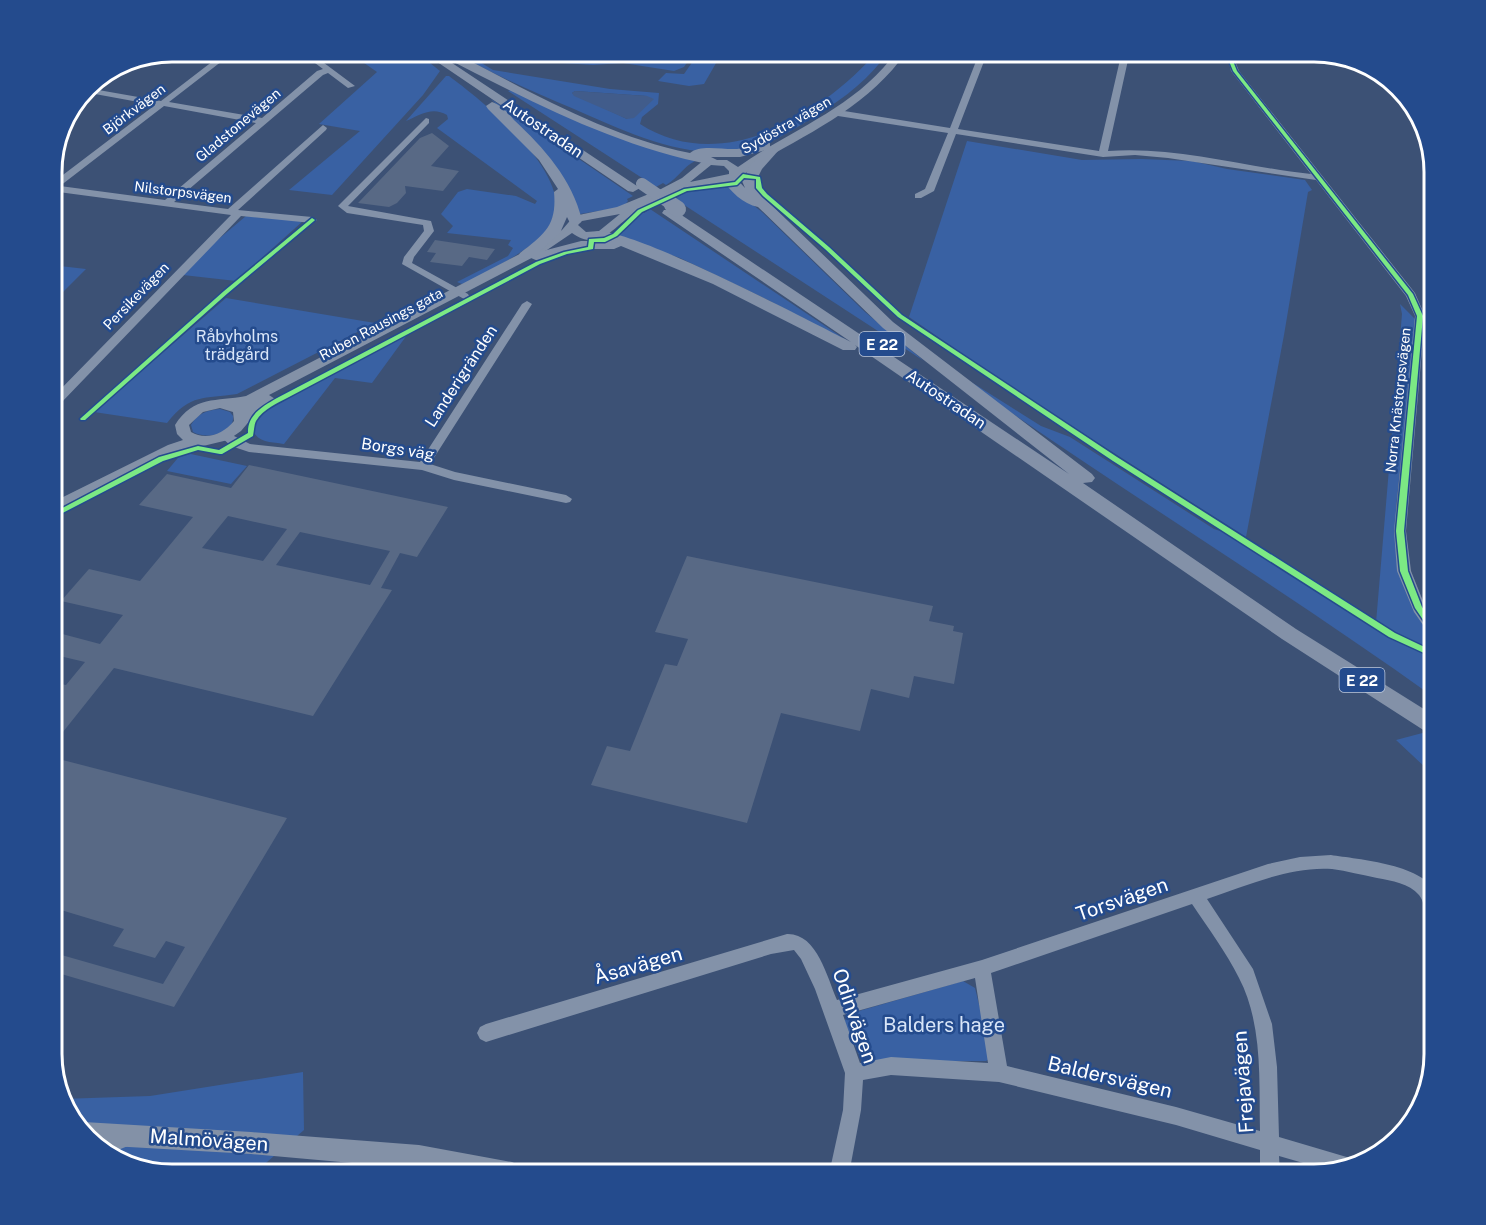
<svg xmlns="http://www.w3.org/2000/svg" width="1486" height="1225" font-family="'Public Sans',sans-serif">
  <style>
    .green { fill: #3961a3; fill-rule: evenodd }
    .water { fill: #415c8b }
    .building { fill: #586985; fill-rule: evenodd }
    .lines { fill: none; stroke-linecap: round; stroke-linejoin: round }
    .minor { fill: #8392a9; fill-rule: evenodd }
    .major { fill: #8391a7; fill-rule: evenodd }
    .highway { fill: #8391a8; fill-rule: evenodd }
    .highway-bridge-far1 { stroke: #8391a8; stroke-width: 12 }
    .highway-bridge { stroke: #8391a8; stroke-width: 16 }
    .cycleway-casing { stroke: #244b8d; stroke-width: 3 }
    .cycleway { fill: #7ce984; fill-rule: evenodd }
    .labels { text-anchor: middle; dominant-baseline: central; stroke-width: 5; stroke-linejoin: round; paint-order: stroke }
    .far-street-label { font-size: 14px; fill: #fff; stroke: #244b8d }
    .shield { fill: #244b8d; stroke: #bdc9dd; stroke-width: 1.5 }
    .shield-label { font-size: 15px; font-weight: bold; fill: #fff }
    .street-label { font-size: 16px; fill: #fff; stroke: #244b8d }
    .park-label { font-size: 16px; fill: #d8e5f8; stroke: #244b8d }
    .near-street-label { font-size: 20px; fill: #fff; stroke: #244b8d }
    .near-park-label { font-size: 20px; fill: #d8e5f8; stroke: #244b8d }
    .rim { fill: none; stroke: #fff; stroke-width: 3 }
  </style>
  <rect width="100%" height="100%" fill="#3c5175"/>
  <path class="green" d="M 347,51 L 415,51 L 440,71 L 423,95 L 332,195 L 289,190 L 360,131 L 319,124 L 377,72 Z
    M 468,51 L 472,51 L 475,59 L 493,70 L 610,89 L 659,93 L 658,104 L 642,117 L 640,124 C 723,177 821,115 878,51 L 889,51 C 871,77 845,98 818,114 C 796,128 771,145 745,150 C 685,161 627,132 574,109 C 536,93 499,77 463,57 ZM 575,91 L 647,96 L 627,119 L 572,93 Z
    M 622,51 L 695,51 L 684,67 L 674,71 L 623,63 L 593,65 L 562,63 L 567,57 L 579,59 L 586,52 L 593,53 L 589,58 L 614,59 Z
    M 700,51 L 723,51 L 704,84 L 689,86 L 658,81 L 666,73 L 684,74 Z
    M 446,76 L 449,76 C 484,102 575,174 553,224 C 549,235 514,257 503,263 C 490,270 477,279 462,284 L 457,282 L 508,256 L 513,248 L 508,245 L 511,240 L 447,233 L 453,226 L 441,214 L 458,192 L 467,189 L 516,196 L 535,204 L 537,201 L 437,128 L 448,119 L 447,115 C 432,106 420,115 406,121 Z
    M 511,90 L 572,118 L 695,161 C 683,167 678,178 666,185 L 663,183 L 656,187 L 508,91 Z
    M 491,99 L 633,196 L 627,199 L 628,201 L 623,207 L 580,214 L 572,195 L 506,114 Z
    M 967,141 L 1082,160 L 1141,159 L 1192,161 L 1227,169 L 1305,180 L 1312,190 L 1308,192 L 1284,335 L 1246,537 L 1024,396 L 909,317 Z
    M 725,183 L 762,212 L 865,312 L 924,361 L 675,199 L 694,186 Z
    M 650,209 L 855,346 L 768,300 L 680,258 L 611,235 L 636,211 L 644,213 Z
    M 246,216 L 303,221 L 236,281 L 183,275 L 208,248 Z
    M 51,265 L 86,269 L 51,304 Z
    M 226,298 L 375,323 L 237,394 C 204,399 191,393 167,423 L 94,412 Z
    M 1400,304 L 1416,320 L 1396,508 L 1396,541 L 1422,619 L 1435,638 L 1435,698 C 1279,586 1114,486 957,375 L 976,385 L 1041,426 L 1070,437 L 1214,529 L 1245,539 L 1376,623 L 1402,314 Z
    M 407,335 L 372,383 L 335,378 L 284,444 C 272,442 259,443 253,431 L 255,424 L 267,409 Z
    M 220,409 L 230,412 L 233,416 C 235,434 206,440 193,432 L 191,425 C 197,414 207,410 220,409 Z
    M 182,453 L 186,453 L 247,466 L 231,484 L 167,471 Z
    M 1430,731 L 1435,734 L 1435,786 L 1427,769 L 1396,740 Z
    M 963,981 L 975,988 L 992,1057 L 986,1061 L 877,1061 L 860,1057 L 844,1021 L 852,1013 Z
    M 303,1072 L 304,1130 L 253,1174 L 171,1174 L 126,1165 L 92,1144 L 63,1106 L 61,1099 L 150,1096 Z"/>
  <path class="water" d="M 575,91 L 647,96 L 654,99 L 634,118 L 627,119 L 574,96 L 572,93 Z"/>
  <path class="building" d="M 432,133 L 449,146 L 431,166 L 459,171 L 443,191 L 405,186 L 406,193 L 397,203 L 389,207 L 358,203 L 420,138 Z
    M 435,240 L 495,249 L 487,260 L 469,257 L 462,266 L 430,262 L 436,253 L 427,252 Z
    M 249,465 L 448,507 L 417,557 L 400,553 L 381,588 L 392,590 L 313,716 L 114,668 L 51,747 L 51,682 L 66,685 L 85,662 L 51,654 L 51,631 L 100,644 L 123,615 L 61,601 L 89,569 L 140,581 L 193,517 L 139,505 L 167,474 L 231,488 ZM 228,516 L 287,529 L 263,561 L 202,548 ZM 300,532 L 390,551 L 370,585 L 276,565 Z
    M 687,556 L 933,606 L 929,621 L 954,626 L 953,631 L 963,633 L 954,684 L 914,676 L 909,698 L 871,689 L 860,731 L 781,713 L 747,823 L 591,785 L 607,746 L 630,751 L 665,664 L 677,666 L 688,639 L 655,632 Z
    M 51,757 L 287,818 L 174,1007 L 51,971 L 51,952 L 163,984 L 185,947 L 166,941 L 155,958 L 113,946 L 124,929 L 51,907 Z"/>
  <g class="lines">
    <path class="minor" d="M 226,51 L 235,51 L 169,102 L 262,118 L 317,71 L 323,69 L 299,51 L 308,51 L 355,86 L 348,88 L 328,73 L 323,75 L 174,202 L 228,209 L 323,125 L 327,128 L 326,130 L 238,210 L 312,217 L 317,220 L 312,223 L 241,216 L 60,404 L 52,404 L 52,398 L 231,215 L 51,191 L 51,184 L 155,105 L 84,92 L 87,88 L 161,101 ZM 164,106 L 256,123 L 165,200 L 60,186 Z
      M 980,51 L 988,51 L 958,129 L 1099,151 L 1122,51 L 1130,51 L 1108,151 C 1176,146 1244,167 1311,174 L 1231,71 L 1228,59 L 1237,51 L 1246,51 L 1235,61 L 1239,71 L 1415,293 L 1425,316 L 1406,531 L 1411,571 L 1425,606 L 1435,620 L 1435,636 L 1430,635 L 1414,612 L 1397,571 L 1394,531 L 1415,316 L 1406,296 L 1316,180 L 1168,158 L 1135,155 L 1103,157 L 956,134 L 934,191 L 921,198 L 915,198 L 915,194 L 925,189 L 948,133 L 838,116 L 834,113 L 838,110 L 950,128 Z
      M 426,118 L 429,119 L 429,123 L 348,206 L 431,221 L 434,231 L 414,257 L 412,263 L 468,294 L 469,296 L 464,299 L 402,264 L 404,257 L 424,231 L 423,225 L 347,213 L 338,206 Z
      M 527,301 L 532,304 L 430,464 L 455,472 L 566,495 L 572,499 L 570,502 L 566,503 L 454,480 L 422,470 L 249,452 L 231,446 L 220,436 L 226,432 L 250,444 L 420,462 L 522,304 Z
      M 1331,855 C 1356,859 1430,865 1435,895 C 1437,910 1435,927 1435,942 L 1429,940 C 1423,927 1428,906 1419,895 C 1409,883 1392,881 1377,878 C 1362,875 1347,871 1332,869 C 1290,866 1246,886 1207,899 L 1253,969 L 1272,1024 L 1277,1067 L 1279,1137 L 1350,1158 L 1357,1160 L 1359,1165 L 1331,1171 L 1279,1156 L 1280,1174 L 1260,1174 L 1260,1150 L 1176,1125 L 999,1082 L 891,1075 L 863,1080 L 861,1110 L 849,1174 L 829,1174 L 843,1110 L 845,1073 L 815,989 L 801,959 L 794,950 L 771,954 L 486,1042 L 480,1039 L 477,1033 L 480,1027 L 486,1024 L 787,934 C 817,933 827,977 837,1000 L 982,960 L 1268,864 L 1300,857 ZM 1192,904 C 1208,928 1226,952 1239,978 C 1263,1024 1259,1081 1260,1131 L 1176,1107 L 1007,1066 L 991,973 ZM 975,978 L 988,1063 L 891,1057 L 860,1063 L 843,1015 Z
      M 121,1130 L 128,1132 L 130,1139 L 128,1146 L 108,1154 L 92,1143 Z"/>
    <path class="major" d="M 897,51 L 907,51 C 870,104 817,129 763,160 C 752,166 741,179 730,183 C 718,187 705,186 694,189 C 675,193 656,203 639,211 C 616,221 602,255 572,233 L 547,250 L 269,395 L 275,399 L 257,412 L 241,431 L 228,440 L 178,452 L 51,515 L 51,503 L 168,445 L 183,440 L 177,434 L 175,425 C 194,395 216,402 246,396 L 539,244 L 562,230 L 574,216 L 617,207 L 661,189 L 682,178 L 704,160 L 727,160 L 738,167 C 793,128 856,108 897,51 ZM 711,165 L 724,166 L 729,171 L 729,174 L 690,182 ZM 620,214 L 599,231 L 586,232 L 578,225 L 582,221 ZM 220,408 L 233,412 L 234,421 C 223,434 206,441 191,432 L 189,425 L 203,412 Z
      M 84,1122 L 251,1132 L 419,1145 L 512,1162 L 520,1166 L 524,1174 L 449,1174 L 419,1169 L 251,1154 L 94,1145 L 77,1124 Z"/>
    <path class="highway" d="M 421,51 L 438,53 L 436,51 L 451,51 C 527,90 605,136 690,153 C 700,144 723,150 737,149 C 748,148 759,141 770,143 L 770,148 L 778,151 L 762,169 L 756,181 L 759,193 L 893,322 L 1092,474 L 1095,478 L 1092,482 L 1083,483 L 1296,629 L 1435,716 L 1435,736 L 1428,733 L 1282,639 L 855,345 L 857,347 L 855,350 L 843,350 L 713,284 L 621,246 L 614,249 L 582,249 L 538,261 L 531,258 L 520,259 L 518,256 L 520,253 C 545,234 557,225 554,192 L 558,189 L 539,160 L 488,109 L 486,106 L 492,102 C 501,105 508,113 514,120 C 544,148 572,179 582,220 L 580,223 L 570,223 L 567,217 L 560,233 L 539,252 L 581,241 L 604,241 L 593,235 L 595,232 C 626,224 813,323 851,342 L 662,213 L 664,210 L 674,210 L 1069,474 L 883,328 L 758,207 C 743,204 730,191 722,179 L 724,176 L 734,176 L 745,188 L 742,181 L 751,164 L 766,150 L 740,157 L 711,157 L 719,161 L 712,165 C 614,146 528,100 440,55 L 640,188 L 633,192 L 628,191 Z"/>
    <path class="highway-bridge-far1" d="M 642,184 L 674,206"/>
    <path class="highway-bridge" d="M 672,205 L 678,209"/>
    <g class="cycleway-casing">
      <path id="cycleway" d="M 1239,51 L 1244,51 L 1233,61 L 1237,71 L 1413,294 L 1423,316 L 1404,531 L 1408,571 L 1422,607 L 1435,625 L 1435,634 L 1432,633 L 1415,608 L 1400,571 L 1396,531 L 1417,316 L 1408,295 L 1233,71 L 1229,61 Z
        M 743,174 L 760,177 L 762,188 L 767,194 L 829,247 L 902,315 L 1117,457 L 1395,633 L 1435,652 L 1435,658 L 1389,637 L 1113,461 L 898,317 L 825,249 L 763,196 L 756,188 L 756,179 L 744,178 L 737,185 L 687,191 L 642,212 L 617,236 L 605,242 L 594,242 L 593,249 L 567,254 L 540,264 L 289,397 C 278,403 263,409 256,421 C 254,425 254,431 253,436 L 222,454 L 220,454 L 198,450 L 163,461 L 51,519 L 51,514 L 159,457 L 198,446 L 219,450 L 248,433 C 247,415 263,406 277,398 L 536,262 L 564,252 L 588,247 L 589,239 L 604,238 L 613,234 L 638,210 L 684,189 L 735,182 Z
        M 312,218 L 315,220 L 314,221 L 228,293 L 85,420 L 81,420 L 80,419 L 81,418 L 224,291 Z"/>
    </g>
    <use href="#cycleway" class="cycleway"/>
  </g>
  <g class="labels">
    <g class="far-street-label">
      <text transform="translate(134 109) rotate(-37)">Björkvägen</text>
      <text transform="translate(238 125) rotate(-40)">Gladstonevägen</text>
      <text transform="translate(786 125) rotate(-30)">Sydöstra vägen</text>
      <text transform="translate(183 192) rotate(7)">Nilstorpsvägen</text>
      <text transform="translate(136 296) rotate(-46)">Persikevägen</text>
      <text transform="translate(381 324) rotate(-28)">Ruben Rausings gata</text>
      <text transform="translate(1398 400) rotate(-84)">Norra Knästorpsvägen</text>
    </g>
    <g class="shield">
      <rect x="859.5" y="332" width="45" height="24" rx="4.5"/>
      <rect x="1339.5" y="668" width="45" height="24" rx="4.5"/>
    </g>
    <g class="shield-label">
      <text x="882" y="344">E 22</text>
      <text x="1362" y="680">E 22</text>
    </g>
    <g class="street-label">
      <text transform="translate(543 128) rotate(34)">Autostradan</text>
      <text transform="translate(461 376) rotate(-57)">Landerigränden</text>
      <text transform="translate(946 399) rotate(34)">Autostradan</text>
      <text transform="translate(398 449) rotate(9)">Borgs väg</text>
    </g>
    <g class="park-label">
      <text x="237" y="336">Råbyholms<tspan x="237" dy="18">trädgård</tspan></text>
    </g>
    <g class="near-street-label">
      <text transform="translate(1122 899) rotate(-19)">Torsvägen</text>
      <text transform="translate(638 965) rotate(-16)">Åsavägen</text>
      <text transform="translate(855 1016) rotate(71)">Odinvägen</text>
      <text transform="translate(1110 1077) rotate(13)">Baldersvägen</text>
      <text transform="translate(1243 1082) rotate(-94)">Frejavägen</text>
      <text transform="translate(209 1140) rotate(4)">Malmövägen</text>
    </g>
    <g class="near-park-label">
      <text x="944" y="1025">Balders hage</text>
    </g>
  </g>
  <path d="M0 0H1486V1225H0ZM172 62H1314A110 110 0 0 1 1424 172V1054A110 110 0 0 1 1314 1164H172A110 110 0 0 1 62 1054V172A110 110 0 0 1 172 62Z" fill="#244b8d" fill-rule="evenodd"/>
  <path class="rim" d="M172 62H1314A110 110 0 0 1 1424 172V1054A110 110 0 0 1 1314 1164H172A110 110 0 0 1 62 1054V172A110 110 0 0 1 172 62Z"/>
</svg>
